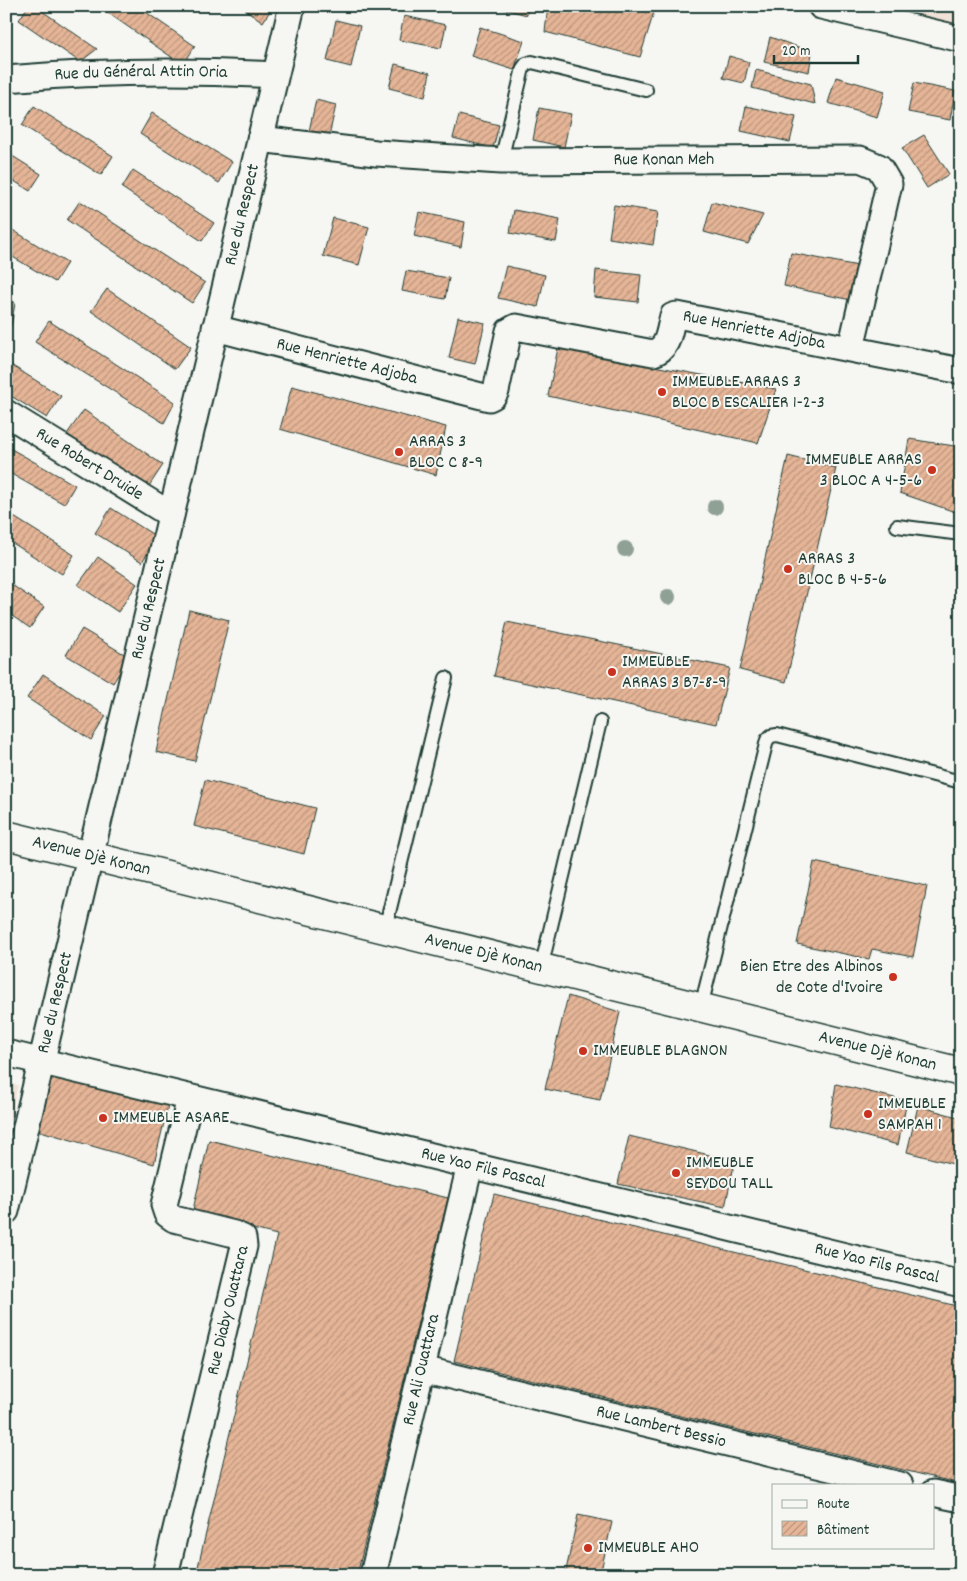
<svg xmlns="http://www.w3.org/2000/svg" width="967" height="1581" font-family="Dekko,sans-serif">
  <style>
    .built { fill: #f1e2d7 }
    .building { fill: url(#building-hatch); stroke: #1f3d34 }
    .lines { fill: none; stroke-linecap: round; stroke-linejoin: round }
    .lane-casing { stroke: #1f3d34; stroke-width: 16 }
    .street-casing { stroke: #1f3d34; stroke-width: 29 }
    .secondary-casing { stroke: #1f3d34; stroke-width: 31 }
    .lane { stroke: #f6f6f2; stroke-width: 12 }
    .street { stroke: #f6f6f2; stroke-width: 25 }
    .secondary { stroke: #f6f6f2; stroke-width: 28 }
    .tree { fill: #8fa194 }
    .poi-dot { fill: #c8321e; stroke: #f6f6f2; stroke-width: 2 }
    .labels { text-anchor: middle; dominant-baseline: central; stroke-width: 4; stroke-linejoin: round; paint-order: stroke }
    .street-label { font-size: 18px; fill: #1f3d34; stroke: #f6f6f2 }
    .poi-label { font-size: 18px; fill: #1f3d34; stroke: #f6f6f2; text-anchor: start }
  </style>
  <defs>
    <pattern id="building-hatch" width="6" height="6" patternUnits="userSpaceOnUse" patternTransform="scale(1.25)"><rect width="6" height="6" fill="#e6b597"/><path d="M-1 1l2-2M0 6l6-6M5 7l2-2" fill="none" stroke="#ba947c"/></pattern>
  </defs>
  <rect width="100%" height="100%" fill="#f6f6f2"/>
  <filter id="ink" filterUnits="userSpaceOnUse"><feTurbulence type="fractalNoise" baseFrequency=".02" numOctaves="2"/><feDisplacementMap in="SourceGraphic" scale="10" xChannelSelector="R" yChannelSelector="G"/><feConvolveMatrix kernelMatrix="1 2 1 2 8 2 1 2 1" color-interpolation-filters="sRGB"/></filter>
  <g filter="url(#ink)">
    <path class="built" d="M 825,6 L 961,6 L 961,54 L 822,18 Z
      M 6,1083 L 18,1085 L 6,1135 Z"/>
    <path class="building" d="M 28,6 L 35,6 L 97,49 L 80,62 L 19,20 Z
      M 98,6 L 137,6 L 195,46 L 183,65 Z
      M 240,6 L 273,6 L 263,22 Z
      M 492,6 L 529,6 L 527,15 Z
      M 548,6 L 633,6 L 654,12 L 640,57 L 545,32 Z
      M 404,16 L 446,25 L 441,48 L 399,40 Z
      M 336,20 L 360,26 L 351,67 L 327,61 Z
      M 480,27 L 524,41 L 514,70 L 471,56 Z
      M 770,37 L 812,52 L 809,72 L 764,62 Z
      M 729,56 L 749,62 L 744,83 L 723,78 Z
      M 395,64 L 430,73 L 425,97 L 389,88 Z
      M 756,70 L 811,84 L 815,104 L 752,88 Z
      M 836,77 L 885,91 L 877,117 L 828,103 Z
      M 914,83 L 955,91 L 950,120 L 908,112 Z
      M 316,100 L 336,105 L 329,136 L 309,131 Z
      M 34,106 L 113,156 L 101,175 L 22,125 Z
      M 746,106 L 796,117 L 790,142 L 741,131 Z
      M 539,108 L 571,114 L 564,147 L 533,140 Z
      M 152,113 L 232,162 L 219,183 L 140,134 Z
      M 459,115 L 499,125 L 493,148 L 453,138 Z
      M 924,135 L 949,174 L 927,188 L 902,148 Z
      M 6,152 L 41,174 L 30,191 L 6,176 Z
      M 133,170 L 214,223 L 202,241 L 122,188 Z
      M 80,201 L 205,283 L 192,303 L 67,220 Z
      M 712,202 L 763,215 L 748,244 L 704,232 Z
      M 614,205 L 658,212 L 653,245 L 609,238 Z
      M 514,210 L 560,219 L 556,242 L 510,233 Z
      M 419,212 L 465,222 L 461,247 L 414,236 Z
      M 333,218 L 369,227 L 359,265 L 323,256 Z
      M 6,226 L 67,263 L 55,282 L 6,253 Z
      M 791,253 L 858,266 L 851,300 L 784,286 Z
      M 506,266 L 545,275 L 538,307 L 498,298 Z
      M 596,270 L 641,275 L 638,302 L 594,297 Z
      M 406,271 L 449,278 L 445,299 L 402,291 Z
      M 107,289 L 191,347 L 175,369 L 91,311 Z
      M 6,297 L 15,303 L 11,327 L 6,324 Z
      M 458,317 L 485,323 L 475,364 L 449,358 Z
      M 49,321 L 175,402 L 164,423 L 35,342 Z
      M 558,348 L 776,389 L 758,443 L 548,396 Z
      M 6,362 L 61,396 L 47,418 L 6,393 Z
      M 292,386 L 446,427 L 436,475 L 280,429 Z
      M 84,410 L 163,465 L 147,489 L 67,434 Z
      M 909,439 L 961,447 L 961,514 L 900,493 Z
      M 6,446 L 75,485 L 64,504 L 6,471 Z
      M 788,456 L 836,468 L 786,682 L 740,670 Z
      M 111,508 L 157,537 L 142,562 L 95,533 Z
      M 6,512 L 74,555 L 62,574 L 6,539 Z
      M 98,557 L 137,584 L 118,612 L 78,585 Z
      M 6,581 L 44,607 L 30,628 L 6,612 Z
      M 189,610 L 229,620 L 195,761 L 156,752 Z
      M 507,622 L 730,668 L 716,724 L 494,676 Z
      M 82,629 L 129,657 L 113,683 L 66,655 Z
      M 43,674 L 106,716 L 91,740 L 27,698 Z
      M 205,780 L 315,808 L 304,854 L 194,826 Z
      M 814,862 L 927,886 L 913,957 L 872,949 L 869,959 L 797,944 Z
      M 568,996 L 620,1012 L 600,1100 L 545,1089 Z
      M 50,1075 L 168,1106 L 154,1164 L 37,1130 Z
      M 836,1084 L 907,1101 L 898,1145 L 829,1127 Z
      M 918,1106 L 961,1118 L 961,1166 L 907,1152 Z
      M 629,1136 L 735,1161 L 725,1207 L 618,1184 Z
      M 209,1140 L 448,1198 L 357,1575 L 196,1575 L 277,1235 L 192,1214 Z
      M 494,1194 L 961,1307 L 961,1484 L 454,1361 Z
      M 578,1515 L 612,1522 L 600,1575 L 565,1575 Z"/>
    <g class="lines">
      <g class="lane-casing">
        <path id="lane" d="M 501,161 L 523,68 L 526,64 L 532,62 L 646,90
          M 897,526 L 961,534
          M 385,929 L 446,678
          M 541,968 L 600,722
          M 701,1007 L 767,740 L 771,736 L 777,735 L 961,782"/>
      </g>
      <g class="street-casing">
        <g id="street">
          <path d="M 821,6 L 961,39"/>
          <path id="s1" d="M 6,79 C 97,71 184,70 275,75"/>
          <path id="s2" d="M 260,139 L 376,153 L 501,161 L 860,159 L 879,167 L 889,184 L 851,348"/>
          <path id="s3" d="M 215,328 L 489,398 L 493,396 L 496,391 L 509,331 L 516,327 L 653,353 C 669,349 669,330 673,316 L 677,315 L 961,371"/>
          <path id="s4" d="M 6,413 L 171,515"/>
          <path id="s5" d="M 6,1053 L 961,1284"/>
          <path id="s6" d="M 6,1211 L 292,6"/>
          <path id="s7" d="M 422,1369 L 900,1485"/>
          <path d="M 933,1493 L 961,1499"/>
          <path id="s8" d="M 165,1575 L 244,1246 L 243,1238 L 234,1234 L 174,1219 L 167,1214 L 164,1205 L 190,1098"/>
          <path id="s9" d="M 373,1575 L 470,1165"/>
        </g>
      </g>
      <g class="secondary-casing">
        <g id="secondary">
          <path id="s10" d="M 6,835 L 961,1072"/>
        </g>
      </g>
      <use href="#lane" class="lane"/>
      <use href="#street" class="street"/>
      <use href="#secondary" class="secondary"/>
    </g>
    <g class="tree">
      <circle cx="715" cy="507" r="8"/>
      <circle cx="625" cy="549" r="8"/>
      <circle cx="668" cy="597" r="8"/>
    </g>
  </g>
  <g class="poi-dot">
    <circle cx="662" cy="392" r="5"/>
    <circle cx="399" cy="452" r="5"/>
    <circle cx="932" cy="470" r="5"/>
    <circle cx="788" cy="569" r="5"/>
    <circle cx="612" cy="672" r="5"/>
    <circle cx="893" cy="977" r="5"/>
    <circle cx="583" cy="1051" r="5"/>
    <circle cx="868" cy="1114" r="5"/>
    <circle cx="103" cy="1118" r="5"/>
    <circle cx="676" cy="1173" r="5"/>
    <circle cx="588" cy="1548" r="5"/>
  </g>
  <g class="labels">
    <g class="street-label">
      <text stroke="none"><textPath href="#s1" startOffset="135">Rue du Général Attin Oria</textPath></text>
      <text stroke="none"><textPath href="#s2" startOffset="405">Rue Konan Meh</textPath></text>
      <text stroke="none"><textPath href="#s6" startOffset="1024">Rue du Respect</textPath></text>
      <text stroke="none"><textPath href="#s3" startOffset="629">Rue Henriette Adjoba</textPath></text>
      <text stroke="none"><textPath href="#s3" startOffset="136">Rue Henriette Adjoba</textPath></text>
      <text stroke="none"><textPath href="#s4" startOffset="98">Rue Robert Druide</textPath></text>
      <text stroke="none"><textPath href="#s6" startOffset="619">Rue du Respect</textPath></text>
      <text stroke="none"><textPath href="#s10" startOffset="88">Avenue Djè Konan</textPath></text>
      <text stroke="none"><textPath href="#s10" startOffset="492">Avenue Djè Konan</textPath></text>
      <text stroke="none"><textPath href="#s6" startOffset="214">Rue du Respect</textPath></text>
      <text stroke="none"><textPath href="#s10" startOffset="898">Avenue Djè Konan</textPath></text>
      <text stroke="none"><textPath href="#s5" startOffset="491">Rue Yao Fils Pascal</textPath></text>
      <text stroke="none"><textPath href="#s5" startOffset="896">Rue Yao Fils Pascal</textPath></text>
      <text stroke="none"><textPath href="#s8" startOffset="272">Rue Diaby Ouattara</textPath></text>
      <text stroke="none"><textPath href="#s9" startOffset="211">Rue Ali Ouattara</textPath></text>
      <text stroke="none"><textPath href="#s7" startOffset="246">Rue Lambert Bessio</textPath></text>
    </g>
    <g class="poi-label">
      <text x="672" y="382">IMMEUBLE ARRAS 3<tspan x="672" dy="21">BLOC B ESCALIER 1-2-3</tspan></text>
      <text x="409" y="442">ARRAS 3<tspan x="409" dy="21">BLOC C 8-9</tspan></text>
      <text x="922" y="460" text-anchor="end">IMMEUBLE ARRAS<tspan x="922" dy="21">3 BLOC A 4-5-6</tspan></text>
      <text x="798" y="559">ARRAS 3<tspan x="798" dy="21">BLOC B 4-5-6</tspan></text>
      <text x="622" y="662">IMMEUBLE<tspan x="622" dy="21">ARRAS 3 B7-8-9</tspan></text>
      <text x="883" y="967" text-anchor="end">Bien Etre des Albinos<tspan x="883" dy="21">de Cote d'Ivoire</tspan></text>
      <text x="593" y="1051">IMMEUBLE BLAGNON</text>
      <text x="878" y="1104">IMMEUBLE<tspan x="878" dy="21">SAMPAH 1</tspan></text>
      <text x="113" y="1118">IMMEUBLE ASARE</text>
      <text x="686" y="1163">IMMEUBLE<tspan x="686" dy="21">SEYDOU TALL</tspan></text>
      <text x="598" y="1548">IMMEUBLE AHO</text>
    </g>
  </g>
  <rect width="967" height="1581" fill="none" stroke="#f6f6f2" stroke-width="25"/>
  <rect x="12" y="12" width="942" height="1556" fill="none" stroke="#1f3d34" stroke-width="2" filter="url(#ink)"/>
  <rect x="772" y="1484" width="162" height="65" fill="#f6f6f2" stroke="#a0aca6"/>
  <rect x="782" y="1500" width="25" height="8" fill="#f6f6f2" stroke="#a0aca6"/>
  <text x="817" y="1508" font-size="15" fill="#1f3d34">Route</text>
  <rect x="782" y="1521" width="25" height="15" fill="url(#building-hatch)" stroke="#a0aca6"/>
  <text x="817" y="1534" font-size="15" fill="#1f3d34">Bâtiment</text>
  <path d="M774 55v8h84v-8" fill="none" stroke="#1f3d34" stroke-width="2.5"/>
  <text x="782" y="55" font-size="15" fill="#1f3d34" stroke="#f6f6f2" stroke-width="4" paint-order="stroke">20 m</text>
</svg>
